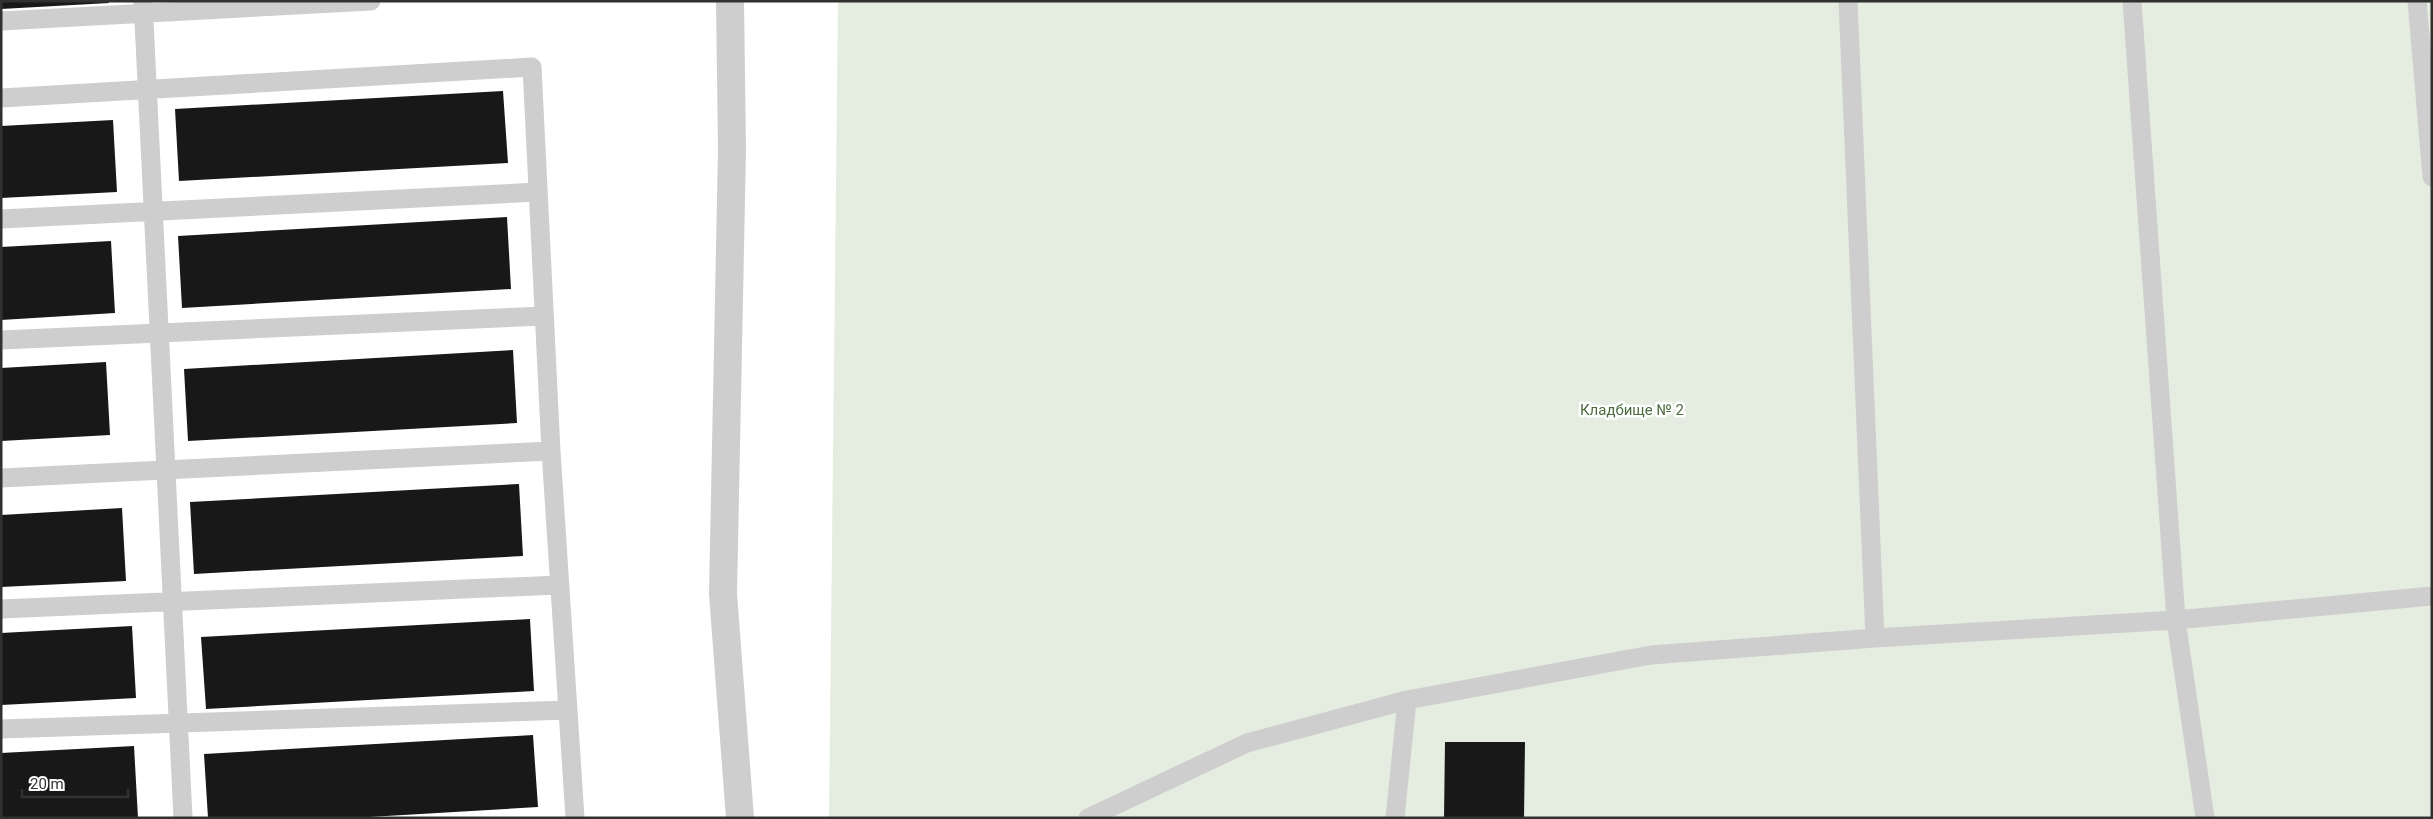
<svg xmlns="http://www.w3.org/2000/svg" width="2433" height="819" font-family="Roboto,sans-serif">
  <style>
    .green { fill: #e5ede0 }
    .building { fill: #181818 }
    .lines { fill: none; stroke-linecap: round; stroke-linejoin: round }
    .service { stroke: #cecece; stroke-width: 19 }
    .minor { stroke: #cecece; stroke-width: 28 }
    .labels { text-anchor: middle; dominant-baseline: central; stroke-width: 5; stroke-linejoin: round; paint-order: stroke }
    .park-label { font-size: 15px; fill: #4c6c3f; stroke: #fff }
  </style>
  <rect width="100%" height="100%" fill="#fff"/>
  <path class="green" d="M 838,1 L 2432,1 L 2432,818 L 829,818 Z"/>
  <path class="building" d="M 1,1 L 108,1 L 109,3 L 1,9 Z
    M 503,91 L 508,163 L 179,181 L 175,109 Z
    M 113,120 L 117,192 L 1,198 L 1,126 Z
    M 507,217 L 511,289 L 182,308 L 178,236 Z
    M 111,241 L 115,313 L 1,320 L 1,247 Z
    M 513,350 L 517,423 L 188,441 L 184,369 Z
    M 106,362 L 110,435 L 1,441 L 1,368 Z
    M 519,484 L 523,556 L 194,574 L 190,502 Z
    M 122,508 L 126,581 L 1,587 L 1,515 Z
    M 530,619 L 534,691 L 206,709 L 201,637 Z
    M 132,626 L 136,698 L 1,705 L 1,633 Z
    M 533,735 L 538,807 L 352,818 L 208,818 L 204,754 Z
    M 1445,742 L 1525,742 L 1524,818 L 1444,818 Z
    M 134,746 L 138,818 L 1,818 L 1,753 Z"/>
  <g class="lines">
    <path class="service" d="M 143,1 L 183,818
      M 1848,1 L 1875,638
      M 2132,1 L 2176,620 L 2205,818
      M 2417,1 L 2432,177
      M 1,21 L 371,1
      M 1,98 L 532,67 L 551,451 L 575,818
      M 1,219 L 538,192
      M 1,340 L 544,316
      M 1,478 L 551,451
      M 1,609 L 559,585
      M 1407,700 L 1651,655 L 1875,638 L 2176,620 L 2432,596
      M 1,729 L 568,710
      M 1088,818 L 1247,743 L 1407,700 L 1395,818"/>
    <path class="minor" d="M 730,1 L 732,150 L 723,594 L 740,818"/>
  </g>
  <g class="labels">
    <g class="park-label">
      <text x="1632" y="410">Кладбище № 2</text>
    </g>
  </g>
  <rect width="2433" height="819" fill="none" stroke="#313131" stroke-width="5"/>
  <path d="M22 789v8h106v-8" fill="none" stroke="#313131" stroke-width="2.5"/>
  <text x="30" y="789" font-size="15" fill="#313131" stroke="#ffffff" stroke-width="4" paint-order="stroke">20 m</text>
</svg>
